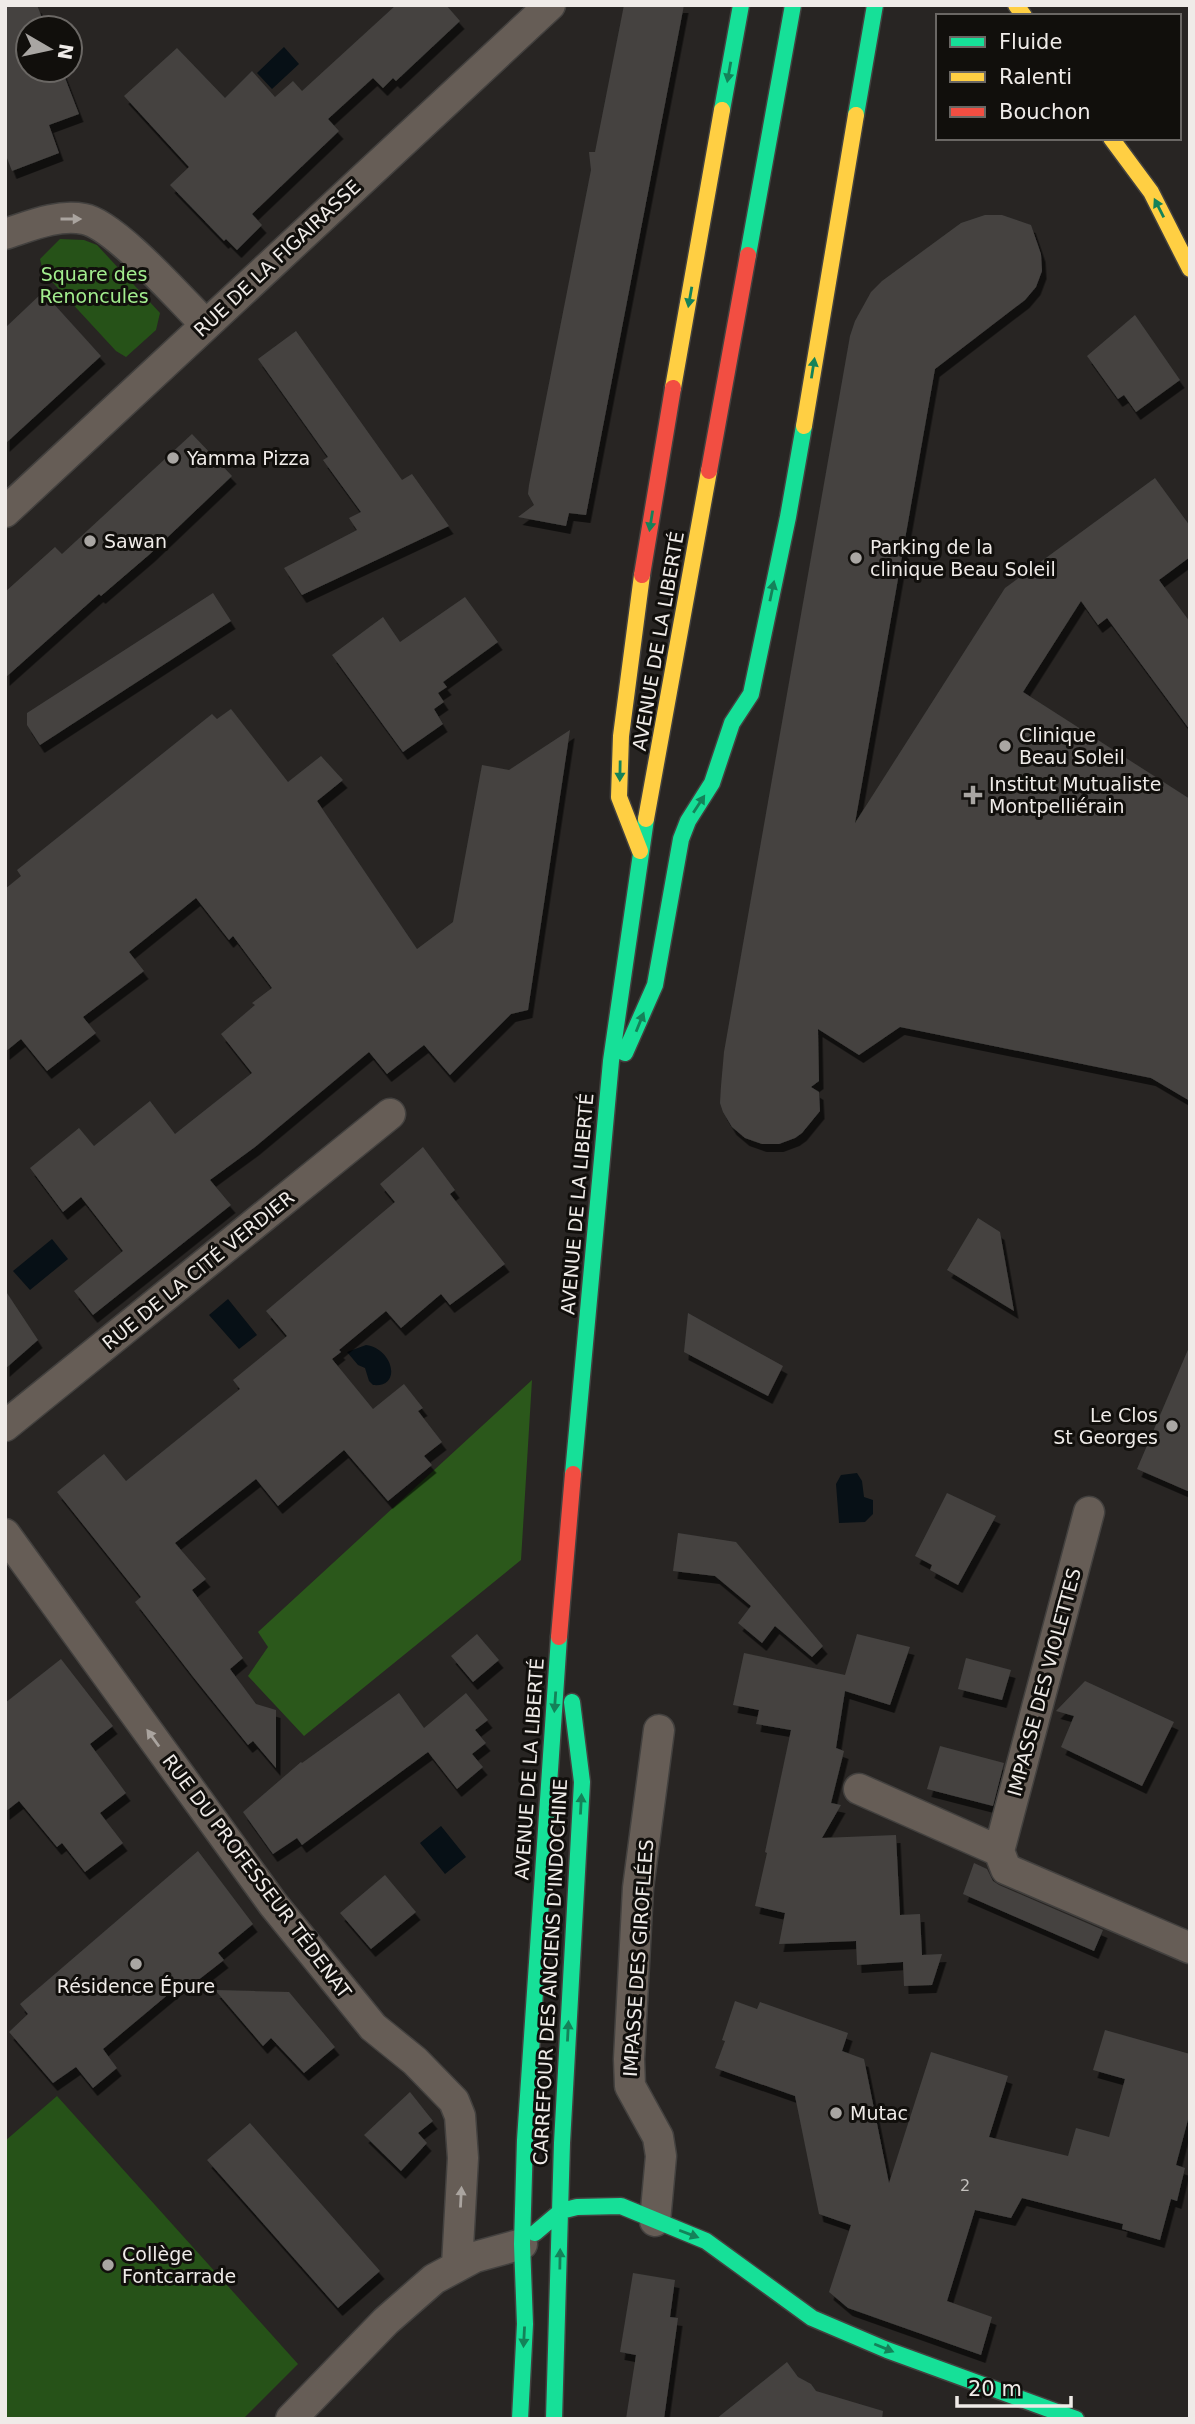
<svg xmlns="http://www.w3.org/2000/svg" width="1195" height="2424" font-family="'DejaVu Sans',sans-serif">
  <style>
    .green { fill: #265218 }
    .forest { fill: #2b581b }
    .water { fill: #071016 }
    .building { fill: #444240; filter: url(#shadow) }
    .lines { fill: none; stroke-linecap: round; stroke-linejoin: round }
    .street-casing { stroke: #43413f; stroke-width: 33 }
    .fast-casing { stroke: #43413f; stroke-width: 19 }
    .slow-casing { stroke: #43413f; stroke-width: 19 }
    .jam-casing { stroke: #43413f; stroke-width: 19 }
    .street { stroke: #665d56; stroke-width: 30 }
    .fast { stroke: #16e098; stroke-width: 16 }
    .slow { stroke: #ffcf43; stroke-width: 16 }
    .jam { stroke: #f24e42; stroke-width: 16 }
    .oneway { fill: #148259 }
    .oneway2 { fill: #aaa49f }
    .poi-dot { fill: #a9a6a3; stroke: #110f0c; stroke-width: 2.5 }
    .labels { text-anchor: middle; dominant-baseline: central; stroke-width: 6; stroke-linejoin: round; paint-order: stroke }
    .number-label { font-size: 16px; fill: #c4c1be }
    .street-label { font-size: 19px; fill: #efebe8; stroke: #110f0c }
    .park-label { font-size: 19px; fill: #a2ed8e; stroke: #110f0c }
    .poi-label { font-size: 19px; fill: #efebe8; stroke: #110f0c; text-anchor: start }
  </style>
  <defs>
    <filter id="shadow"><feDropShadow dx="4.5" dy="8" stdDeviation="0" flood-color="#0009"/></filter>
  </defs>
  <rect width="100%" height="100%" fill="#282523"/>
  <path class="green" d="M 60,239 L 84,240 L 97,245 L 160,313 L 156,330 L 126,357 L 116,351 L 43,272 L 40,259 Z
    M 57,2096 L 298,2364 L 243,2419 L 5,2419 L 5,2141 Z"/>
  <path class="forest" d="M 532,1380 L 521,1560 L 304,1736 L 248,1676 L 268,1647 L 258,1632 Z"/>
  <path class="water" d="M 284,47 L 299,64 L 272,89 L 257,73 Z
    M 52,1239 L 68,1259 L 30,1290 L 13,1271 Z
    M 228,1299 L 257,1335 L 239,1349 L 209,1315 Z
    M 366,1345 C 394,1349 402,1388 373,1385 L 369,1381 L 365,1368 L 358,1365 L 347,1352 Z
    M 857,1473 L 862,1481 L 864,1497 L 873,1500 L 873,1514 L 865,1522 L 839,1523 L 836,1484 L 841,1475 Z
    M 441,1826 L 466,1857 L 445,1874 L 420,1843 Z"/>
  <path class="building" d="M 5,5 L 37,5 L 46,28 L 28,28 L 28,70 L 62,70 L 79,114 L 49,125 L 59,153 L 12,171 L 5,153 Z
    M 396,5 L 446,5 L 460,21 L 396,81 L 393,78 L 383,88 L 373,78 L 328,119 L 339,131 L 252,214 L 262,225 L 237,250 L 226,239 L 224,241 L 170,185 L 189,167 L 124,96 L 177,48 L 225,98 L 252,71 L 275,97 L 293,81 L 302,91 Z
    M 624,5 L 684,5 L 586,515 L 569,513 L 566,526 L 518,517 L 534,505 L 528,494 L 529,485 L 591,170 L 589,152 L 595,152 Z
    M 985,215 L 1002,215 L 1031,225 L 1041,254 L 1042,271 L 1036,287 L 1025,300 L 935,369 L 855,823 L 1005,588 L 1155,478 L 1190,526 L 1190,557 L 1159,580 L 1190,622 L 1190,730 L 1107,618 L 1098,625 L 1081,601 L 1023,692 L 1190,799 L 1190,1101 L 1151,1078 L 900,1027 L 859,1055 L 818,1029 L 819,1081 L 811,1087 L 819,1092 L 820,1111 L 802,1133 L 795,1138 L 779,1144 L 762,1144 L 745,1138 L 732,1127 L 723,1112 L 720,1103 L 721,1086 L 724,1052 L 850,336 L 855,321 L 871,292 L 882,281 L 961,223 Z
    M 43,292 L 101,356 L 5,444 L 5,328 Z
    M 1135,315 L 1180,380 L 1136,412 L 1124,395 L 1118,399 L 1087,356 Z
    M 296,331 L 402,480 L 412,474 L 449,526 L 302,595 L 284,568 L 357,530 L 349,518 L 361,512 L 323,460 L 328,457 L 258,359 Z
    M 192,434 L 232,476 L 150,554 L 101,596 L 99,594 L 5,678 L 5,592 L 55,547 L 62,554 Z
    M 213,593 L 231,621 L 40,745 L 27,725 L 27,713 Z
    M 465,597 L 498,642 L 443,682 L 447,687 L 438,693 L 444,702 L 434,709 L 443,724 L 403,752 L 332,655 L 383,617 L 400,642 Z
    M 231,709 L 288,782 L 321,756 L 343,780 L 317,801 L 417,949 L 453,922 L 482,765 L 509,770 L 570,730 L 528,1010 L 511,1014 L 450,1075 L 424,1045 L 387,1074 L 369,1052 L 255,1147 L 210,1180 L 231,1205 L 93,1315 L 74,1291 L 123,1251 L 81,1197 L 63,1212 L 30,1168 L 79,1128 L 94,1146 L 150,1101 L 175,1134 L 252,1073 L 221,1034 L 255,1005 L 252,1003 L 272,988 L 233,936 L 229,940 L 196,898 L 129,952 L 144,971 L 83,1017 L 96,1033 L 47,1071 L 21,1039 L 5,1052 L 5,889 L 21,876 L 17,870 L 212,714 L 217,719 Z
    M 423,1147 L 455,1190 L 450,1194 L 505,1264 L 450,1305 L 441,1294 L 401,1328 L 386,1311 L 339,1350 L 341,1352 L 332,1359 L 373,1409 L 404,1384 L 423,1408 L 418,1411 L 442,1442 L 424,1456 L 432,1465 L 388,1501 L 344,1450 L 278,1506 L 256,1479 L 175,1543 L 206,1579 L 192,1590 L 243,1658 L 230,1669 L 256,1704 L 276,1710 L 276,1768 L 253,1741 L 248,1745 L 194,1678 L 135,1602 L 141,1597 L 57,1492 L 104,1454 L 126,1481 L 240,1389 L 233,1380 L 287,1336 L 266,1311 L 395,1202 L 380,1184 Z
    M 978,1218 L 1000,1232 L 1014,1311 L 947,1270 Z
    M 5,1290 L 38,1340 L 5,1369 Z
    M 688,1313 L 783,1366 L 768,1396 L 684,1352 Z
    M 1190,1345 L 1190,1492 L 1137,1469 Z
    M 947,1493 L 996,1516 L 958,1585 L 930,1570 L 932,1565 L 915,1556 Z
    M 678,1533 L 736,1542 L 823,1646 L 812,1657 L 775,1626 L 762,1643 L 738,1623 L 751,1606 L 715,1576 L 673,1571 Z
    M 477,1634 L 499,1660 L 473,1682 L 451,1656 Z
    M 857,1634 L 910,1647 L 890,1705 L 845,1691 L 836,1748 L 844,1751 L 831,1803 L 841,1805 L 822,1838 L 896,1835 L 900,1915 L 920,1914 L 922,1955 L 942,1954 L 932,1985 L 904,1986 L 903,1962 L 857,1965 L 856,1941 L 779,1944 L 785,1913 L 755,1906 L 767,1853 L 765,1852 L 791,1730 L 756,1724 L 759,1710 L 733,1705 L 744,1653 L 845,1675 Z
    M 966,1658 L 1011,1670 L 1002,1700 L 958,1689 Z
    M 61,1659 L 113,1726 L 90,1744 L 126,1793 L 100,1813 L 123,1843 L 85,1872 L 62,1843 L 57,1847 L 19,1801 L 5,1812 L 5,1703 Z
    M 1085,1681 L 1174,1722 L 1142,1786 L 1061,1747 L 1074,1716 L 1056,1711 Z
    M 399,1693 L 424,1728 L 466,1693 L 488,1720 L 475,1730 L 486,1743 L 472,1754 L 483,1767 L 457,1789 L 428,1752 L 302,1845 L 297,1838 L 273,1854 L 243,1812 L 301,1762 L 302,1763 Z
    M 940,1746 L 1004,1763 L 993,1806 L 927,1789 Z
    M 198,1851 L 253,1924 L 218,1953 L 224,1960 L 188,1988 L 183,1982 L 103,2049 L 117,2068 L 93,2088 L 76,2067 L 53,2083 L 9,2032 L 28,2014 L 20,2004 Z
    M 974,1863 L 987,1869 L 993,1881 L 999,1885 L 1103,1930 L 1094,1951 L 963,1894 Z
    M 385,1875 L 416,1912 L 371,1949 L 340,1913 Z
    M 215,1990 L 289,1992 L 335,2047 L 304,2073 L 271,2038 L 263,2046 Z
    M 735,2001 L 757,2009 L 760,2002 L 848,2033 L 842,2051 L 864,2059 L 889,2183 L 931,2052 L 1008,2076 L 989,2137 L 1068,2156 L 1076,2128 L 1109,2137 L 1125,2079 L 1093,2070 L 1105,2030 L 1190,2054 L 1190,2112 L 1176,2165 L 1185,2168 L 1177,2201 L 1171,2199 L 1160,2240 L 1122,2229 L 1123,2224 L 1022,2198 L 1011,2218 L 975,2210 L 947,2301 L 992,2317 L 981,2355 L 848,2308 L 829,2292 L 851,2225 L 819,2214 L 795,2096 L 715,2068 L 725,2041 L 722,2040 Z
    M 410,2092 L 433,2121 L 418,2133 L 427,2143 L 401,2171 L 364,2135 Z
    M 250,2123 L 380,2271 L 338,2308 L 207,2160 Z
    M 633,2273 L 675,2280 L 670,2317 L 678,2318 L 664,2419 L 626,2419 L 636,2355 L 620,2352 Z
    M 787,2362 L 798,2377 L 811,2384 L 816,2391 L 883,2411 L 882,2419 L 716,2419 Z"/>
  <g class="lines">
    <g class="street-casing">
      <path id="street" d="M 5,234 C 30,226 57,214 84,219 C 114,224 181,300 205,324
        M 5,512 L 550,5
        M 5,1426 L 390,1114
        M 1089,1512 L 999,1851 L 1006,1869 L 1190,1948
        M 5,1534 L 273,1904 L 373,2027 L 415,2061 L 454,2101 L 460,2116 L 463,2158 L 457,2265
        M 859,1789 L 999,1851
        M 655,2221 L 661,2156 L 658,2137 L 630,2086 L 629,2059 L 638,1888 L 659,1730
        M 291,2419 L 386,2321 L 434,2279 L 475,2257 L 522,2244"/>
    </g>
    <g class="fast-casing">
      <path id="fast" d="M 722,110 L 741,5
        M 856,115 L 875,5
        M 748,255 L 793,5
        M 625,1053 L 655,985 L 681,839 L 688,821 L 712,783 L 732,723 L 751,694 L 788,517 L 804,426
        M 573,1474 L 611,1061 L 646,819
        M 535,2233 L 561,2211 L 577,2207 L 621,2206 L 706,2241 L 812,2318 L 887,2350 L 1076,2419
        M 520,2419 L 525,2324 L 522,2244 L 525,2140 L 559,1637
        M 554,2419 L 562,2143 L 582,1782 L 572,1702"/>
    </g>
    <g class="slow-casing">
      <path id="slow" d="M 1016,5 L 1024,16
        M 1111,138 L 1151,192 L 1190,269
        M 673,388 L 722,110
        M 804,426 L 856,115
        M 646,819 L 709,471
        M 640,851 L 619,797 L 621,736 L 642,575"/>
    </g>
    <g class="jam-casing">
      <path id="jam" d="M 709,471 L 748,255
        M 642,575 L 673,388
        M 559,1637 L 573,1474"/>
    </g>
    <use href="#street" class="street"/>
    <use href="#fast" class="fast"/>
    <use href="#slow" class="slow"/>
    <use href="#jam" class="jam"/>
  </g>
  <defs><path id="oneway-solid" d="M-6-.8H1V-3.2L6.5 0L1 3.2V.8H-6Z" transform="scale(1.75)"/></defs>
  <g class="oneway">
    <use href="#oneway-solid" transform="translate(729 72) rotate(100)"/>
    <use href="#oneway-solid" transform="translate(1159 208) rotate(-117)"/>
    <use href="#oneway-solid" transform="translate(690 297) rotate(100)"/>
    <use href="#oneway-solid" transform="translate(813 368) rotate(-81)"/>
    <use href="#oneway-solid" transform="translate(651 521) rotate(99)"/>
    <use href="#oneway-solid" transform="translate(772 591) rotate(-78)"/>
    <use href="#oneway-solid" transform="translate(620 771) rotate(91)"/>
    <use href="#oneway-solid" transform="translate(699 804) rotate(-57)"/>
    <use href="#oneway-solid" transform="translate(640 1022) rotate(-68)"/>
    <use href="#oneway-solid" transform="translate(555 1702) rotate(94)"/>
    <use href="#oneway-solid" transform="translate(581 1804) rotate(-87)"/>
    <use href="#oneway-solid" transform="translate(568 2031) rotate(-87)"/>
    <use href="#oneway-solid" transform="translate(689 2234) rotate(21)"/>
    <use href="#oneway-solid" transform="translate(560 2259) rotate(-89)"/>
    <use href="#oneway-solid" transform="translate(524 2337) rotate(93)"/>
    <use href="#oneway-solid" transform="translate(884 2348) rotate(22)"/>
  </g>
  <g class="oneway2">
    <use href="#oneway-solid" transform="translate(71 219)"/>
    <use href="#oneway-solid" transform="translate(153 1738) rotate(-126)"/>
    <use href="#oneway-solid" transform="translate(461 2197) rotate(-87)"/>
  </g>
  <g class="poi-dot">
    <circle cx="173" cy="458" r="7"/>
    <circle cx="90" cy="541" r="7"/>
    <circle cx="856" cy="558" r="7"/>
    <circle cx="1005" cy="746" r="7"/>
    <path d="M969.5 784.5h7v7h7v7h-7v7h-7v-7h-7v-7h7z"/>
    <circle cx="1172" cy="1426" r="7"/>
    <circle cx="136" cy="1964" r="7"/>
    <circle cx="836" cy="2113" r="7"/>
    <circle cx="108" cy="2265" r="7"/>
  </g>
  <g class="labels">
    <g class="number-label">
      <text x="965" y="2185">2</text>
    </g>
    <g class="street-label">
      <text transform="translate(277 258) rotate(-43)">RUE DE LA FIGAIRASSE</text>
      <text transform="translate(658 641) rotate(-80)">AVENUE DE LA LIBERTÉ</text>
      <text transform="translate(577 1204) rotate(-85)">AVENUE DE LA LIBERTÉ</text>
      <text transform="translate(198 1270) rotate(-39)">RUE DE LA CITÉ VERDIER</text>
      <text transform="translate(1044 1682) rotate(-75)">IMPASSE DES VIOLETTES</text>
      <text transform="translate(529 1769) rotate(-86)">AVENUE DE LA LIBERTÉ</text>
      <text transform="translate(257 1876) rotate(53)">RUE DU PROFESSEUR TÉDENAT</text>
      <text transform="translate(638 1958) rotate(-86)">IMPASSE DES GIROFLÉES</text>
      <text transform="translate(550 1972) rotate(-87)">CARREFOUR DES ANCIENS D'INDOCHINE</text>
    </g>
    <g class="park-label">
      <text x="94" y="274">Square des<tspan x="94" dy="22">Renoncules</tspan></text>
    </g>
    <g class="poi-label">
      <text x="187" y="458">Yamma Pizza</text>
      <text x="104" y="541">Sawan</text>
      <text x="870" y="547">Parking de la<tspan x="870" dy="22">clinique Beau Soleil</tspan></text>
      <text x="1019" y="735">Clinique<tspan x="1019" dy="22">Beau Soleil</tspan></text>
      <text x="989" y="784">Institut Mutualiste<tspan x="989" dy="22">Montpelliérain</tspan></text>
      <text x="1158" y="1415" text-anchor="end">Le Clos<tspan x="1158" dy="22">St Georges</tspan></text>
      <text x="136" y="1986" text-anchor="middle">Résidence Épure</text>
      <text x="850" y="2113">Mutac</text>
      <text x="122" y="2254">Collège<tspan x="122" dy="22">Fontcarrade</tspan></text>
    </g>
  </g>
  <rect width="1195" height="2424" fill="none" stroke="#efebe8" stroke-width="14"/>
  <rect x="936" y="14" width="245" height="126" fill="#110f0c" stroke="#6a6764" stroke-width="2"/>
  <rect x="950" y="37" width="35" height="10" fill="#16e098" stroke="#6a6764" stroke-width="2"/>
  <text x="999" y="49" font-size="21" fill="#efebe8">Fluide</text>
  <rect x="950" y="72" width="35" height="10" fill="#ffcf43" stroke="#6a6764" stroke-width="2"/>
  <text x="999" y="84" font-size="21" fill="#efebe8">Ralenti</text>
  <rect x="950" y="107" width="35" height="10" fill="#f24e42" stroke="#6a6764" stroke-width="2"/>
  <text x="999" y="119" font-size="21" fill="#efebe8">Bouchon</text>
  <g transform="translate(49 49) rotate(99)"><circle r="33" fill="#110f0c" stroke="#6a6764" stroke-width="2"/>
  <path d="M0-5L12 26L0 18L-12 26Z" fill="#a9a6a3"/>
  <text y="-10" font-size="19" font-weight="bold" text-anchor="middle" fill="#efebe8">N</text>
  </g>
  <path d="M957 2396v10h114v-10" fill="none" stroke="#efebe8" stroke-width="3.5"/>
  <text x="968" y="2396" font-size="21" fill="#efebe8" stroke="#110f0c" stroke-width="5" paint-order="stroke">20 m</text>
</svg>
